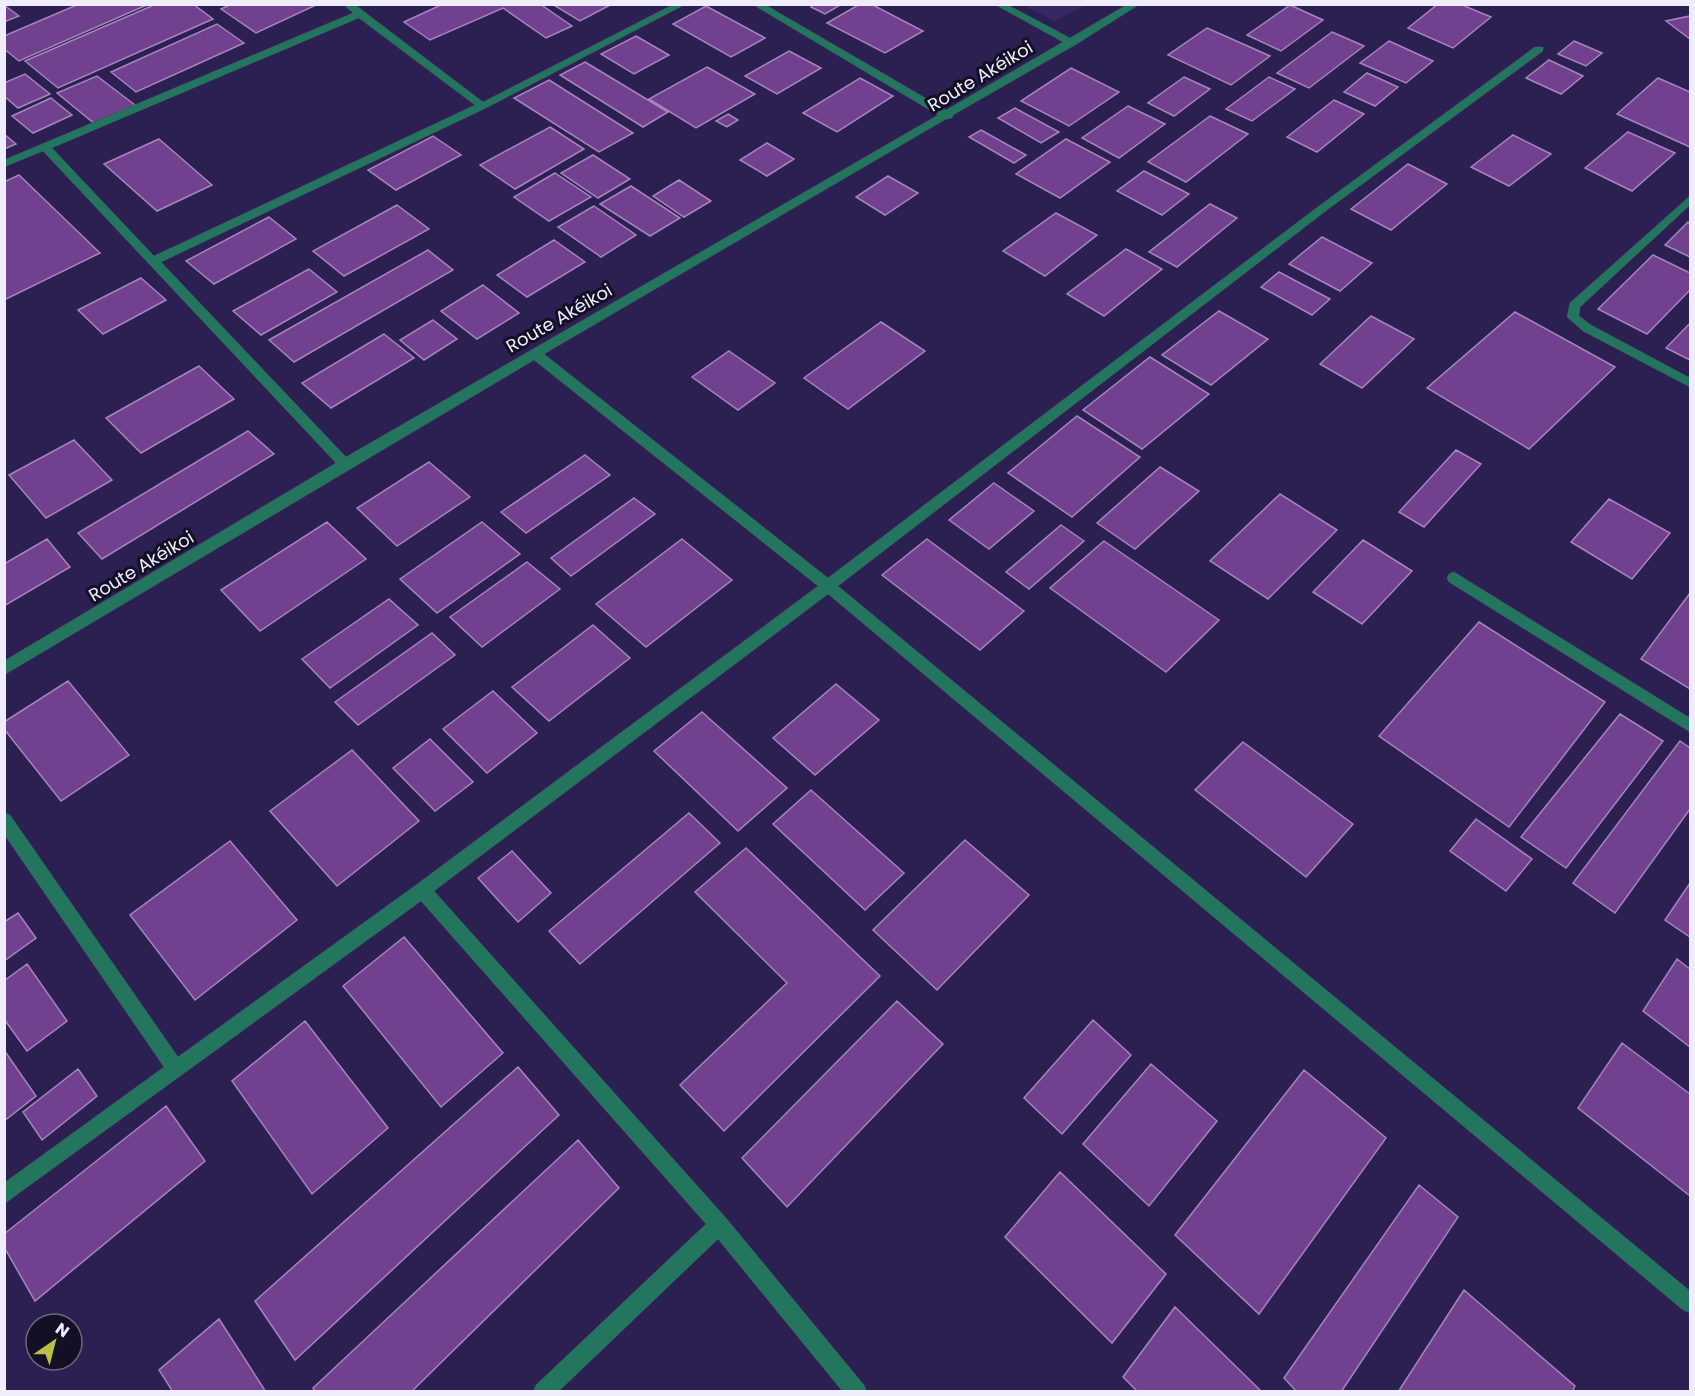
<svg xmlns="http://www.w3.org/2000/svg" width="1695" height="1396" font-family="Poppins,sans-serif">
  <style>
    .built { fill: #362962 }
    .building { fill: #714190; stroke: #a585bc; stroke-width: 1.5 }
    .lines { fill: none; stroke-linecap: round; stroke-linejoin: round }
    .minor-casing { stroke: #473d6a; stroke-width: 1 }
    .minor { fill: #23755e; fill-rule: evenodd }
    .labels { text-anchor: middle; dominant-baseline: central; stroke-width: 6; stroke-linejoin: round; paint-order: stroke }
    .street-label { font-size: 18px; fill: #efedfb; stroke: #130f25 }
  </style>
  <rect width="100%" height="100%" fill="#2c2052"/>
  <path class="built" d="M 1024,5 L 1086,5 L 1054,21 Z"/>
  <path class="building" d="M 79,4 L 149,4 L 19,61 L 4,49 L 4,36 Z
    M 156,4 L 193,4 L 213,19 L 58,88 L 25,61 Z
    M 232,4 L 316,4 L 316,5 L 256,33 L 221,9 Z
    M 443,4 L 540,4 L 572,26 L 546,38 L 503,8 L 430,40 L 404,22 Z
    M 552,4 L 612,4 L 580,21 Z
    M 815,4 L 842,4 L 825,14 L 811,7 Z
    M 860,4 L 871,4 L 923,31 L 885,53 L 827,23 Z
    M 1438,4 L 1460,4 L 1491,17 L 1453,48 L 1408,28 Z
    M 4,5 L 19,16 L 4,22 Z
    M 1290,5 L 1323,20 L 1281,51 L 1247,35 Z
    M 706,6 L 765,38 L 731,57 L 673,24 Z
    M 1690,16 L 1690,39 L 1666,21 Z
    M 217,24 L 244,43 L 136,92 L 111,72 Z
    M 1207,28 L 1270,56 L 1231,85 L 1168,55 Z
    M 1332,32 L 1364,46 L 1309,88 L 1277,73 Z
    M 636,36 L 669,55 L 634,74 L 601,54 Z
    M 1389,41 L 1433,61 L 1406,83 L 1360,63 Z
    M 1574,41 L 1602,53 L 1586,66 L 1558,54 Z
    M 789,51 L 821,68 L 777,94 L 745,76 Z
    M 1549,60 L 1583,76 L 1561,94 L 1526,78 Z
    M 585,62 L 668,112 L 643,127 L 560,75 Z
    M 707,67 L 755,94 L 696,128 L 649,99 Z
    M 1071,68 L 1119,92 L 1069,126 L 1021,101 Z
    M 1367,73 L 1398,87 L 1375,106 L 1344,92 Z
    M 25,74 L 50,94 L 18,108 L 4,96 L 4,83 Z
    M 97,76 L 135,105 L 95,124 L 57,93 Z
    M 1184,77 L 1210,89 L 1174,116 L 1148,103 Z
    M 1269,77 L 1295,89 L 1252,121 L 1226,109 Z
    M 860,78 L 893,96 L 837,132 L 803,113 Z
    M 1658,78 L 1690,92 L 1690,147 L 1617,114 Z
    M 549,80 L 633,133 L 599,152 L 514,98 Z
    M 51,98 L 72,115 L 33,133 L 12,116 Z
    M 1334,100 L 1364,114 L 1317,152 L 1287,137 Z
    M 1128,106 L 1165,124 L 1119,158 L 1082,138 Z
    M 1015,108 L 1059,132 L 1041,143 L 998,118 Z
    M 728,114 L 738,120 L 727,127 L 716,121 Z
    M 1210,116 L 1248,134 L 1186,182 L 1148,162 Z
    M 550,127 L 584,149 L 515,189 L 480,165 Z
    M 981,130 L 1026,155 L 1014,163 L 969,137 Z
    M 1628,132 L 1675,153 L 1632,191 L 1585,168 Z
    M 4,134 L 16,144 L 4,149 Z
    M 1513,135 L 1551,154 L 1509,186 L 1471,167 Z
    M 433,136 L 461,155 L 396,190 L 368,170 Z
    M 159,139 L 212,185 L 157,211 L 104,164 Z
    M 1066,139 L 1110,162 L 1060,198 L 1016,174 Z
    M 767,143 L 794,159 L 767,176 L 740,160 Z
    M 593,155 L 630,179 L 598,198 L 561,173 Z
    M 1408,164 L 1447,184 L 1391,230 L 1351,209 Z
    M 1144,171 L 1189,194 L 1162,215 L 1117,191 Z
    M 555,173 L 591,197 L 549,221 L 514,197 Z
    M 19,175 L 100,253 L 4,300 L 4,182 Z
    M 888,176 L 918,193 L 885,215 L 856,197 Z
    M 679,180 L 711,201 L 684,217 L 653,196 Z
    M 631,186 L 680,218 L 650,236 L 600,204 Z
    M 1210,204 L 1237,218 L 1177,267 L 1149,252 Z
    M 397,205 L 429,229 L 344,276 L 313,251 Z
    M 594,206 L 636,235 L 601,257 L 558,227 Z
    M 1056,213 L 1097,235 L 1045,276 L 1003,251 Z
    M 269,217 L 296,239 L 214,284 L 186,261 Z
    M 1688,222 L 1690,224 L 1690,257 L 1665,245 Z
    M 1322,237 L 1372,263 L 1340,291 L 1289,264 Z
    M 554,240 L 585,262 L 527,297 L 497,275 Z
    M 1126,249 L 1162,269 L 1104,316 L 1067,294 Z
    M 428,250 L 453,270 L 294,362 L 269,340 Z
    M 1653,255 L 1690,273 L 1690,290 L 1647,334 L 1598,309 Z
    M 309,269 L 337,292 L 261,335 L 233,311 Z
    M 1279,272 L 1330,299 L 1312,315 L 1261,287 Z
    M 141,278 L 166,300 L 103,334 L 78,310 Z
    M 483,285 L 519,313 L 477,339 L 441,311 Z
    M 1219,311 L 1268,339 L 1211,385 L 1162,355 Z
    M 1515,312 L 1615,367 L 1529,449 L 1427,388 Z
    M 1371,316 L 1414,339 L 1362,388 L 1320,364 Z
    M 433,320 L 457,339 L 424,360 L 400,340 Z
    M 881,322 L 925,351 L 848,409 L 804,378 Z
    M 1690,323 L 1690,360 L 1666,348 Z
    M 384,334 L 414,358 L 331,408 L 302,383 Z
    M 729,351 L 775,383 L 738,410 L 692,377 Z
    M 1150,357 L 1209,394 L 1142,449 L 1083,410 Z
    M 199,366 L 234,399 L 141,453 L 106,418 Z
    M 1077,416 L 1140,457 L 1072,517 L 1008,473 Z
    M 248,431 L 274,454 L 102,559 L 78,533 Z
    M 74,440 L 112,480 L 46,518 L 9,475 Z
    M 1456,450 L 1481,464 L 1424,527 L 1399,512 Z
    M 585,455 L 610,475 L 526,533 L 501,512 Z
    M 429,462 L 470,497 L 397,546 L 357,508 Z
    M 1160,467 L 1199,491 L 1135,549 L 1097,523 Z
    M 994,483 L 1034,511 L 989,549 L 949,520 Z
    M 1280,494 L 1337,530 L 1268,599 L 1210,561 Z
    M 634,498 L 655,514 L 571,576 L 551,558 Z
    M 1609,499 L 1670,533 L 1632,579 L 1571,542 Z
    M 327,522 L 366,559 L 260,631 L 221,590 Z
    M 482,522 L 520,554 L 437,613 L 400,579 Z
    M 1061,525 L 1084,541 L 1029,589 L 1006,572 Z
    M 47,539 L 70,567 L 4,606 L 4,564 Z
    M 682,539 L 732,580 L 646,647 L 596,604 Z
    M 927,539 L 1024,611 L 980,650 L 882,575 Z
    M 1363,540 L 1412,571 L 1362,624 L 1313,592 Z
    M 1104,541 L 1219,620 L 1166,672 L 1050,588 Z
    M 527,562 L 560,589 L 482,647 L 450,617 Z
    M 1690,593 L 1690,689 L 1641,659 Z
    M 389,599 L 418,625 L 330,688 L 302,659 Z
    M 1479,622 L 1605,702 L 1509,827 L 1379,736 Z
    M 593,625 L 630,658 L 549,721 L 512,687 Z
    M 432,633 L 455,655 L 358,725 L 335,702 Z
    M 68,681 L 129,755 L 61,801 L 4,729 L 4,722 Z
    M 836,684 L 879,720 L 815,775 L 773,738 Z
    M 493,691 L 537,733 L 487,773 L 443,729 Z
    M 702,712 L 787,788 L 738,831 L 654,751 Z
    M 1620,714 L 1663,741 L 1566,868 L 1521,837 Z
    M 430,739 L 473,782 L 435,811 L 393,768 Z
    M 1680,741 L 1690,748 L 1690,809 L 1615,913 L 1573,883 Z
    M 1243,742 L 1353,824 L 1306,877 L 1195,790 Z
    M 352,750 L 419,821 L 337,886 L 270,811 Z
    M 811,790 L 904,873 L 865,910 L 773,824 Z
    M 689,813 L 720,843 L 580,964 L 549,931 Z
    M 1476,819 L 1532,859 L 1506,891 L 1450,851 Z
    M 965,840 L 1029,895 L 937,990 L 873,930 Z
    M 230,841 L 297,920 L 195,1000 L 130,915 Z
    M 746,848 L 880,976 L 724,1131 L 680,1085 L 787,983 L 695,892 Z
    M 512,851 L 551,893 L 518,922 L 478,878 Z
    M 1690,883 L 1690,937 L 1665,920 Z
    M 18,913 L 36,938 L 4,961 L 4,922 Z
    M 404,937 L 503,1053 L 441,1107 L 343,986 Z
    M 1677,959 L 1690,969 L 1690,1047 L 1643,1011 Z
    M 27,964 L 67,1021 L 27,1051 L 4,1019 L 4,981 Z
    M 897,1001 L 943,1044 L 787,1207 L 742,1158 Z
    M 1093,1020 L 1131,1055 L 1062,1134 L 1024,1098 Z
    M 305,1021 L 388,1128 L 312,1194 L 232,1081 Z
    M 1622,1043 L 1690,1094 L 1690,1196 L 1578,1108 Z
    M 4,1050 L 36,1096 L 4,1121 Z
    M 1151,1064 L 1217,1121 L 1149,1206 L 1083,1144 Z
    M 518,1067 L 559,1115 L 295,1360 L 255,1301 Z
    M 78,1069 L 97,1096 L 42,1140 L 23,1112 Z
    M 1304,1070 L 1386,1138 L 1259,1314 L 1175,1235 Z
    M 166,1106 L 205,1161 L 35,1301 L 4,1247 L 4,1234 Z
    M 578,1140 L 619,1188 L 411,1392 L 316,1392 L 313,1388 Z
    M 1060,1172 L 1166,1274 L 1112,1343 L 1005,1237 Z
    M 1419,1185 L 1458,1217 L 1341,1392 L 1297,1392 L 1284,1378 Z
    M 1464,1290 L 1575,1386 L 1572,1392 L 1398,1392 Z
    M 1175,1307 L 1262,1392 L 1138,1392 L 1123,1377 Z
    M 219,1319 L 266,1392 L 173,1392 L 159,1370 Z"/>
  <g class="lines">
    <g class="minor-casing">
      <path id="minor" d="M 343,4 L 354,4 L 483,102 L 674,4 L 686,4 L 486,108 L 161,262 L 346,457 L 938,115 L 752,4 L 764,4 L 946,110 L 1063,42 L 994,4 L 1006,4 L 1070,38 L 1128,4 L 1140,4 L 1075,45 L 953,115 L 952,118 L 946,119 L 544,354 L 828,578 L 1319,206 L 1535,47 L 1543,47 L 1543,51 L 1327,210 L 838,586 L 1690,1291 L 1690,1313 L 1683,1310 L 828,594 L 434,891 L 726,1218 L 864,1385 L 867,1392 L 843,1392 L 718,1239 L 558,1392 L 533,1392 L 536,1385 L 706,1224 L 421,901 L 4,1204 L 4,1183 L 164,1067 L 4,834 L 4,813 L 10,815 L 178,1057 L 416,885 L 818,586 L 534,360 L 4,675 L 4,661 L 336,463 L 43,151 L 4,167 L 4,160 L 353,13 ZM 359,18 L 475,105 L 154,256 L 52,148 Z
        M 1690,196 L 1690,205 L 1580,307 L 1579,316 L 1591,325 L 1690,378 L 1690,387 L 1583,331 L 1567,317 L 1570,303 Z
        M 1454,572 L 1690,718 L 1690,732 L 1449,582 L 1447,578 L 1449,574 Z"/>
    </g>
    <use href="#minor" class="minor"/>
  </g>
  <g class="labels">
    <g class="street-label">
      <text transform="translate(980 76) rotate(-31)">Route Akéikoi</text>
      <text transform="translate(559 318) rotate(-30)">Route Akéikoi</text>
      <text transform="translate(141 566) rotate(-31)">Route Akéikoi</text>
    </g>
  </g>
  <rect width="1695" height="1396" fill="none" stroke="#efedfb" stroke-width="12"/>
  <g transform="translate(54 1342) rotate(35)"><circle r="28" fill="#130f25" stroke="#6b687b" stroke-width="1.5"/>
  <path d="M0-4.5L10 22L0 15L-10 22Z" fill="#bcbf43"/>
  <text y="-9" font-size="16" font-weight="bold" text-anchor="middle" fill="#efedfb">N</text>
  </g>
</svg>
